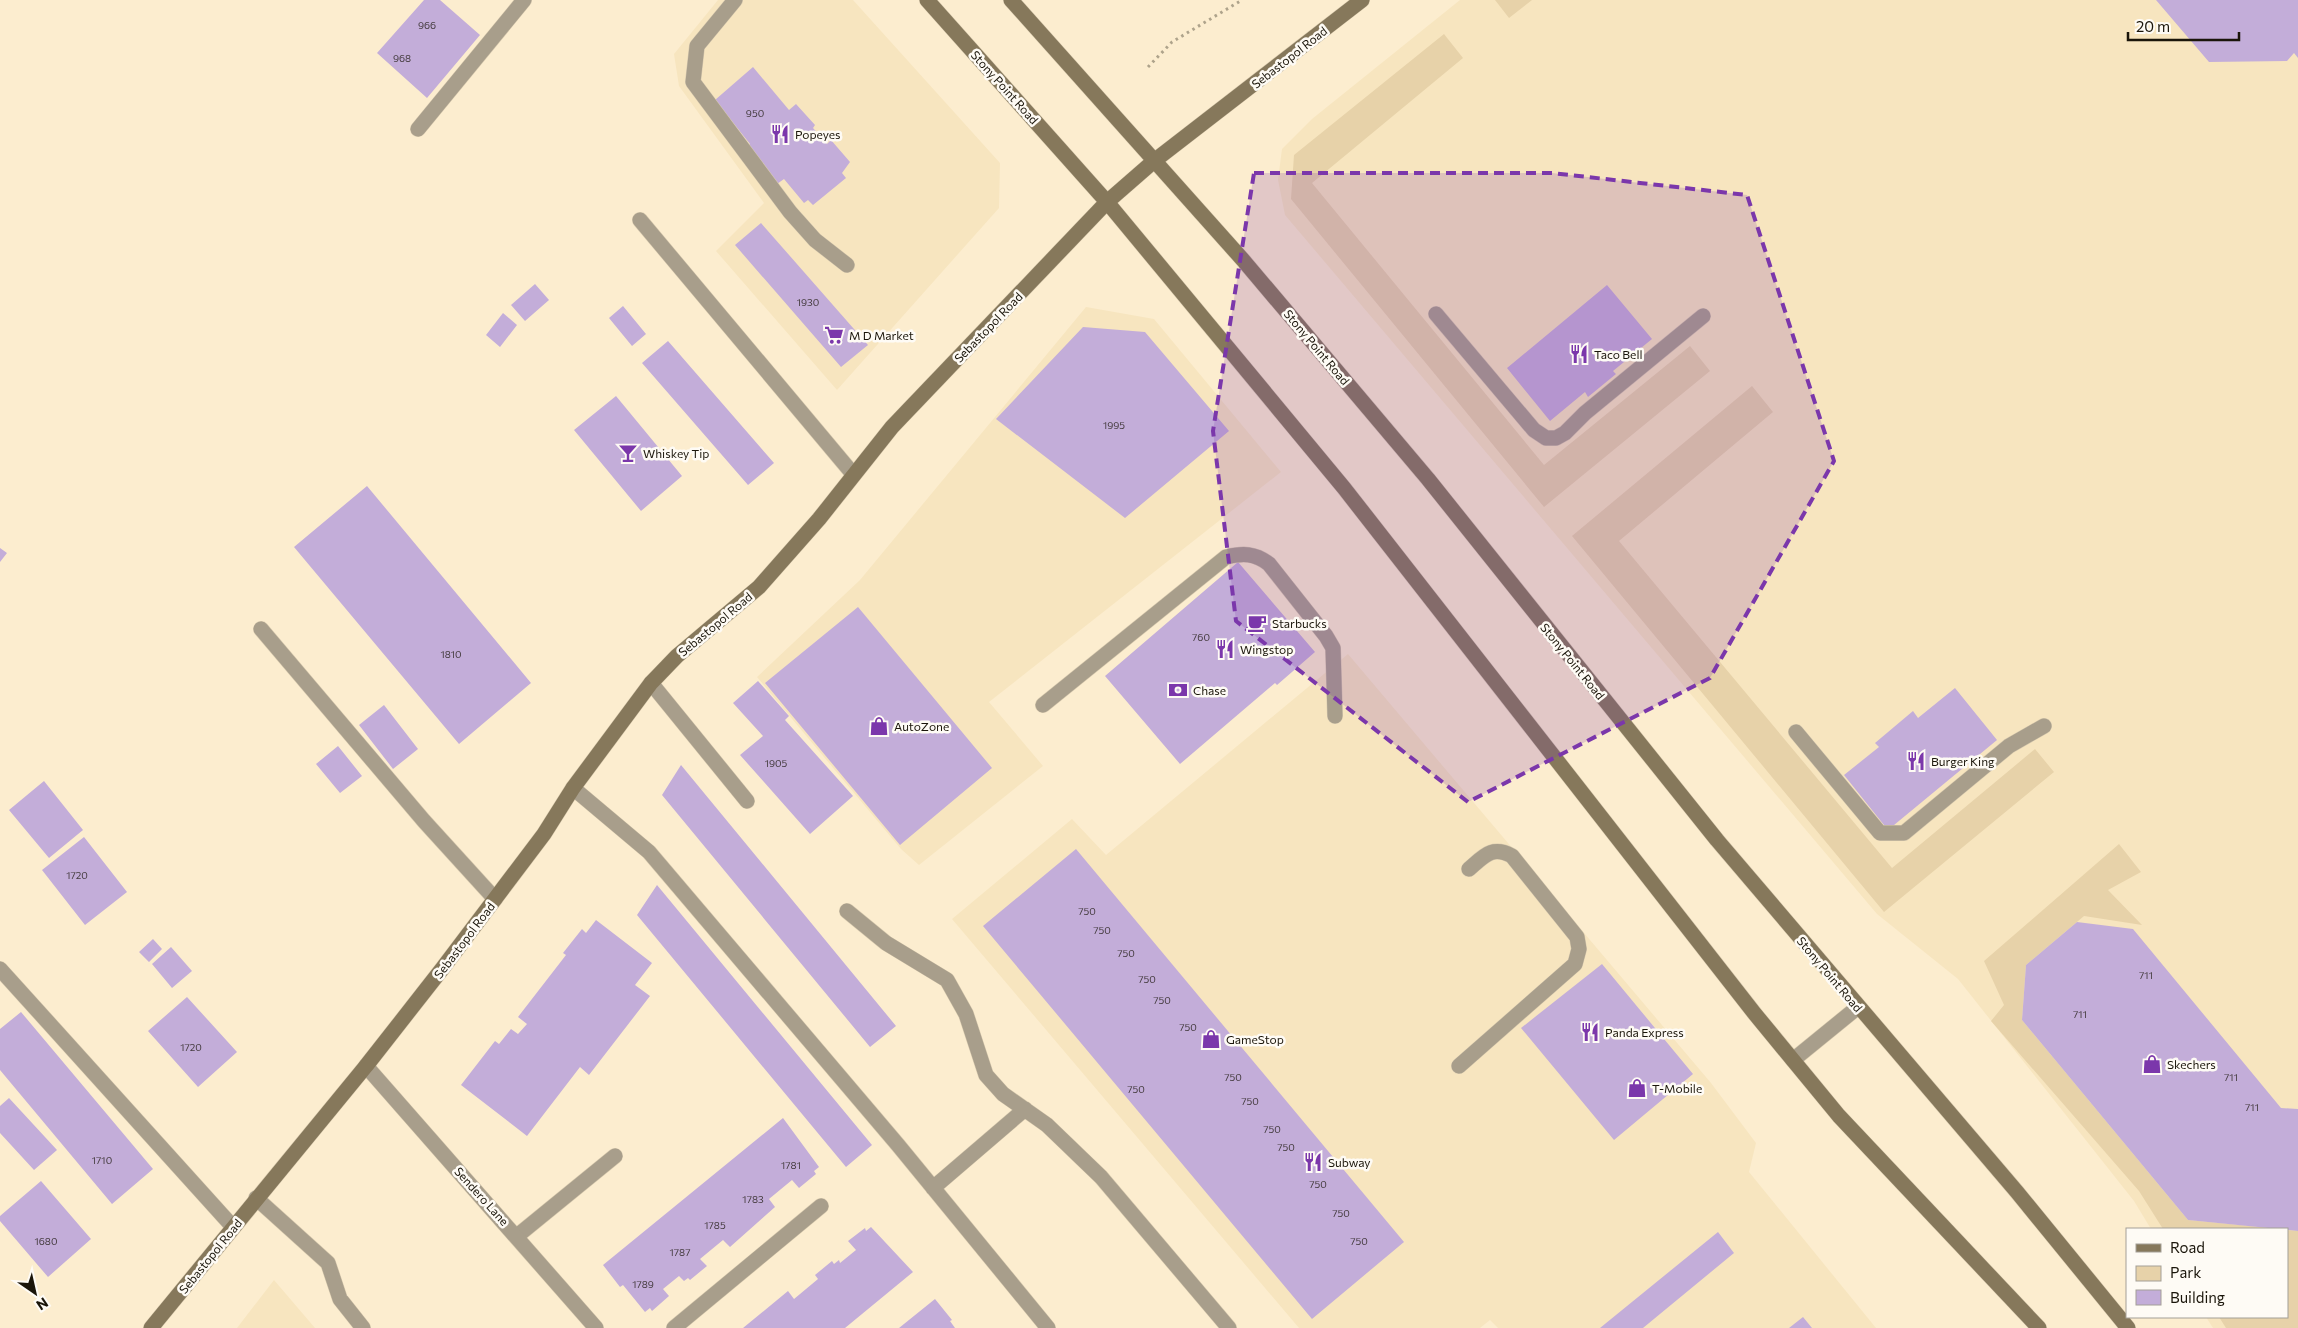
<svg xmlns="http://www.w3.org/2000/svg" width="2298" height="1328" font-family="Commissioner,sans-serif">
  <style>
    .built { fill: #f7e5bf }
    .green { fill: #e7d2a9 }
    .building { fill: #c3add9 }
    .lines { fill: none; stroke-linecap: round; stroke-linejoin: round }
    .lane-casing { stroke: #d8caaf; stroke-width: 16 }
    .street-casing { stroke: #d8caaf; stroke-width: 16 }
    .secondary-casing { stroke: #d8caaf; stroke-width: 16 }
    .path { stroke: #aea38b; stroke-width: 3; stroke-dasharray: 2.5 4; stroke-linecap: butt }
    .lane { stroke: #a89e8b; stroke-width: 15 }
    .street { stroke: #a89e8b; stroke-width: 15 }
    .secondary { stroke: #86785b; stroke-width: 15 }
    .marked { fill: #7b37ab; fill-opacity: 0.2; stroke: #7b37ab; stroke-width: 4; stroke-dasharray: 10 6; stroke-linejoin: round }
    .labels { text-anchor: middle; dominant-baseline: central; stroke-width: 5; stroke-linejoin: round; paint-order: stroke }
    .number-label { font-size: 10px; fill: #443b3e }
    .street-label { font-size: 12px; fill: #1a150a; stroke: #fefbf5 }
    .poi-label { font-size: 12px; fill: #1a150a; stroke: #fefbf5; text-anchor: start }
  </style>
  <rect width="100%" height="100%" fill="#fcedcf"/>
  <path class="built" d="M 718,0 L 853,0 L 1000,163 L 999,208 L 837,390 L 716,251 L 764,203 L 679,86 L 674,54 Z
    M 1460,0 L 2298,0 L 2298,1328 L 2213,1328 L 2206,1317 L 2287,1317 L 2287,1229 L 2151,1229 L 2134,1201 L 1958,979 L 1877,914 L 1285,215 L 1278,180 L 1282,149 L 1312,119 Z
    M 1086,307 L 1154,319 L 1281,472 L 989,702 L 1043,766 L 919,865 L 901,849 L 757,677 L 860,580 Z
    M 1348,654 L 1711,1083 L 1756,1143 L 1749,1172 L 1876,1328 L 1498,1328 L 1490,1320 L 1480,1328 L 1299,1328 L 952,919 L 1072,819 L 1106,855 Z
    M 274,1280 L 315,1328 L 237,1328 Z"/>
  <path class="green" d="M 1495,0 L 1532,0 L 1509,18 Z
    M 1444,34 L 1463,58 L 1312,183 L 1544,465 L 1690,346 L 1710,371 L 1544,507 L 1291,199 L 1294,155 Z
    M 1752,386 L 1773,412 L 1619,541 L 1892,868 L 2035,749 L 2054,772 L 1884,912 L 1572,536 Z
    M 2119,844 L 2141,872 L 2108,890 L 2142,925 L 2084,916 L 2026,965 L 2022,1020 L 2188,1220 L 2281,1229 L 2163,1229 L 2139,1191 L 1991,1021 L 2004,1005 L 1984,961 Z
    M 2287,1230 L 2298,1231 L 2298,1328 L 2226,1328 L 2219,1317 L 2287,1317 Z"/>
  <path class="building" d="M 424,0 L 440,0 L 480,35 L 427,98 L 377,53 Z
    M 2156,0 L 2298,0 L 2298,58 L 2294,53 L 2287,61 L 2209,62 Z
    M 753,67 L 789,110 L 796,104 L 815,125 L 813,128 L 827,144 L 831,140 L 850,162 L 842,173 L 846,178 L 813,205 L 808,200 L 804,203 L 784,179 L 777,184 L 746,148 L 750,144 L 715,100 Z
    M 761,223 L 868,345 L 841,367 L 735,245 Z
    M 535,284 L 549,300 L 525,321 L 511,305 Z
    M 1607,285 L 1652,339 L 1613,371 L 1616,374 L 1588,397 L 1585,392 L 1550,421 L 1507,368 Z
    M 623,306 L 646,334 L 632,346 L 609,318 Z
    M 503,313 L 517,325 L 500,347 L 486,335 Z
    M 1083,327 L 1145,332 L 1229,431 L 1125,518 L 996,419 Z
    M 668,341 L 774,463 L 748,485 L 642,363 Z
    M 616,396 L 682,476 L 641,511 L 574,430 Z
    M 367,486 L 531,683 L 459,744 L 294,547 Z
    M 0,548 L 7,553 L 0,562 Z
    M 1238,562 L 1315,652 L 1277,685 L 1275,683 L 1180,764 L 1105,676 Z
    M 858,607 L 992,768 L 900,845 L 765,683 Z
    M 758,681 L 789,716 L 785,720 L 853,796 L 810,834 L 740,755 L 763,736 L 733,703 Z
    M 1955,688 L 1997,740 L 1888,830 L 1844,775 L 1879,747 L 1875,743 L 1913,711 L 1918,718 Z
    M 384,705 L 418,749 L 393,769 L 359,725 Z
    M 338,746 L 362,776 L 340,793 L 316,764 Z
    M 681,765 L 896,1026 L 870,1047 L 662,795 Z
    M 44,781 L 83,830 L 49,858 L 9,810 Z
    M 84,837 L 127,892 L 85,925 L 42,870 Z
    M 1076,849 L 1404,1242 L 1312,1319 L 983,926 Z
    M 657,885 L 872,1145 L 846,1167 L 637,915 Z
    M 596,920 L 652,963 L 635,985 L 650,996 L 589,1075 L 580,1067 L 527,1136 L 461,1085 L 495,1041 L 499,1044 L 511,1029 L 518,1034 L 527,1024 L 518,1017 L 566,955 L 563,953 L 582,929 L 586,933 Z
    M 2077,922 L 2133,929 L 2281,1108 L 2298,1109 L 2298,1231 L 2188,1220 L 2022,1020 L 2026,965 Z
    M 153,939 L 162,949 L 149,962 L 139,952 Z
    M 171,947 L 192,971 L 172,988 L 152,964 Z
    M 1602,964 L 1693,1074 L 1614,1140 L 1521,1028 Z
    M 187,997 L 237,1052 L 198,1087 L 148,1031 Z
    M 21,1012 L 153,1169 L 112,1204 L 0,1070 L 0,1029 Z
    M 9,1098 L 57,1150 L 34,1170 L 0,1133 L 0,1106 Z
    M 783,1118 L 819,1167 L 814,1171 L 816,1174 L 799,1188 L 792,1180 L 769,1199 L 775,1207 L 730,1247 L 723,1240 L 700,1259 L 707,1266 L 690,1280 L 688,1278 L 684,1281 L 679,1276 L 663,1289 L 669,1296 L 652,1311 L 650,1308 L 645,1312 L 623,1285 L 620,1287 L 603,1265 Z
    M 41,1181 L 91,1239 L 48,1277 L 0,1221 L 0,1216 Z
    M 871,1227 L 913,1272 L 845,1328 L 743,1328 L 788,1291 L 794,1299 L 818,1279 L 815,1275 L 832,1261 L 834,1264 L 839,1260 L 840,1263 L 856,1250 L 848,1241 L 865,1228 L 866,1231 Z
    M 1718,1232 L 1734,1253 L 1643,1328 L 1600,1328 Z
    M 935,1299 L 952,1320 L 950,1321 L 955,1328 L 899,1328 Z
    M 1803,1317 L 1812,1328 L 1789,1328 Z"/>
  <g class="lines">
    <g class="lane-casing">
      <path id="lane" d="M 735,0 L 697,46 L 693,82 L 790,212 L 815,240 L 847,265
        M 418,129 L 524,0
        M 640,220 L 853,474
        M 1436,314 L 1534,430 L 1546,438 L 1556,438 L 1565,433 L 1585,413 L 1703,316
        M 261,629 L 424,821 L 495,899
        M 651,683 L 747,801
        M 1043,705 L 1226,557 C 1243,553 1255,553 1269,564 L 1326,636 L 1333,648 L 1335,716
        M 1796,732 L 1880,833 L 1904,833 L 2009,746 L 2044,726
        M 573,788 L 649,852 L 898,1145 L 1048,1328
        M 847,911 L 886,943 L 947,980 L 966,1014 L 986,1075 L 1003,1094 L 1047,1125 L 1101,1177 L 1229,1328
        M 0,969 L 233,1227
        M 1793,1060 L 1858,1007
        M 1459,1066 L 1575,964 L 1579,949 L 1577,937 L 1512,856 C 1492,845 1484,856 1469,869
        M 933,1188 L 1025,1109
        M 256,1198 L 328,1263 L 340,1299 L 363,1328
        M 517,1236 L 615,1156
        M 674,1328 L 821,1206"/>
    </g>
    <g class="street-casing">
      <path id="street" d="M 366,1066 L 596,1328"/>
    </g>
    <g class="secondary-casing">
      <path id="secondary" d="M 927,0 L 1107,202 L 1344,488 L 1755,1014 L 1839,1116 L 2039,1328
        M 1011,0 L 1243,260 L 1428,479 L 1717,840 L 2017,1192 L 2128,1328
        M 151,1328 L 366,1066 L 442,969 L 544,834 L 573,788 L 651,683 L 677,656 L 759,587 L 819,519 L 892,427 L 1107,202 L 1154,161 L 1362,0"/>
    </g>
    <path class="path" d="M 1148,67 L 1172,42 L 1242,0"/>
    <use href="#lane" class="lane"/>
    <use href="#street" class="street"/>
    <use href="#secondary" class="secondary"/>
  </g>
  <path class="marked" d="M 1254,173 L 1552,173 L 1747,195 L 1834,461 L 1710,678 L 1468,802 L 1236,621 L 1213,431 Z"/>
  <defs>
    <g id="restaurant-bare" transform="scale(1.5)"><path d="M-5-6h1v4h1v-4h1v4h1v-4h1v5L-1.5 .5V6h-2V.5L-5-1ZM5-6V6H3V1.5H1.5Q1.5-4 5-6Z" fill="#7b37ab" stroke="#fefbf5" stroke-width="2.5" paint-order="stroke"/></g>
    <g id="supermarket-bare" transform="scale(1.5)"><path d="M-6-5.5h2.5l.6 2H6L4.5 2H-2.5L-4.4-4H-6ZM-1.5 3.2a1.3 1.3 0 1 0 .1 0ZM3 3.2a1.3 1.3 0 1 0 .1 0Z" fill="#7b37ab" stroke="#fefbf5" stroke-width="2.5" paint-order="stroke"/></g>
    <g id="bar-bare" transform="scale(1.5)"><path d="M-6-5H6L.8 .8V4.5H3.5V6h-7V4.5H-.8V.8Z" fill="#7b37ab" stroke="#fefbf5" stroke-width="2.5" paint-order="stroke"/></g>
    <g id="cafe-bare" transform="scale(1.5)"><path d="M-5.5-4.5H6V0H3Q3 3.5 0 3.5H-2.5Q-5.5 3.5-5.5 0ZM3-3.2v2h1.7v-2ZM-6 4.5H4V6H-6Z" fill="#7b37ab" stroke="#fefbf5" stroke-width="2.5" paint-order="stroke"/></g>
    <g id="bank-bare" transform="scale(1.5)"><path d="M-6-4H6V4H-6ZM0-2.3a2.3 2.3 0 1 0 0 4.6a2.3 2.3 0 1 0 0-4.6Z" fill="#7b37ab" stroke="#fefbf5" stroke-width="2.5" paint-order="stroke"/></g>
    <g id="shop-bare" transform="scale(1.5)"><path d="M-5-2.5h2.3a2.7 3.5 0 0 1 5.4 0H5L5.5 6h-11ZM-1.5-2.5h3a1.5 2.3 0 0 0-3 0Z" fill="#7b37ab" stroke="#fefbf5" stroke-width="2.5" paint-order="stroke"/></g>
  </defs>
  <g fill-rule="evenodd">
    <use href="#restaurant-bare" x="780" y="134"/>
    <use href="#supermarket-bare" x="834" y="335"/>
    <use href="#restaurant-bare" x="1579" y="354"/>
    <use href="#bar-bare" x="628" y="453"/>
    <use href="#cafe-bare" x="1257" y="623"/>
    <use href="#restaurant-bare" x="1225" y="649"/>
    <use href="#bank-bare" x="1178" y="690"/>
    <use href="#shop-bare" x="879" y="726"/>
    <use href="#restaurant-bare" x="1916" y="761"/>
    <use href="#restaurant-bare" x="1590" y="1032"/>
    <use href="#shop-bare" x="1211" y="1039"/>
    <use href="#shop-bare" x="2152" y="1064"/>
    <use href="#shop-bare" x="1637" y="1088"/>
    <use href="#restaurant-bare" x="1313" y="1162"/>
  </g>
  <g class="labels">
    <g class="number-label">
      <text x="427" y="25">966</text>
      <text x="402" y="58">968</text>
      <text x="755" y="113">950</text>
      <text x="808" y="302">1930</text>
      <text x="1114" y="425">1995</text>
      <text x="1201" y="637">760</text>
      <text x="451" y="654">1810</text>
      <text x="776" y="763">1905</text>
      <text x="77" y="875">1720</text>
      <text x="1087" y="911">750</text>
      <text x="1102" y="930">750</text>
      <text x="1126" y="953">750</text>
      <text x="2146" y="975">711</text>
      <text x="1147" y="979">750</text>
      <text x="1162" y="1000">750</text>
      <text x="2080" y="1014">711</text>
      <text x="1188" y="1027">750</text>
      <text x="191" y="1047">1720</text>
      <text x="1233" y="1077">750</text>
      <text x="2231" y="1077">711</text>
      <text x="1136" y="1089">750</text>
      <text x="1250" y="1101">750</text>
      <text x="2252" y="1107">711</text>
      <text x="1272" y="1129">750</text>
      <text x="1286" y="1147">750</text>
      <text x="102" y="1160">1710</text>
      <text x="791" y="1165">1781</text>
      <text x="1318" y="1184">750</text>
      <text x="753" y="1199">1783</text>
      <text x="1341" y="1213">750</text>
      <text x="715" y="1225">1785</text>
      <text x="46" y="1241">1680</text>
      <text x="1359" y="1241">750</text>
      <text x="680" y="1252">1787</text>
      <text x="643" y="1284">1789</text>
    </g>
    <g class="street-label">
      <text transform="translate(1289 57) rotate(-38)">Sebastopol Road</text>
      <text transform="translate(1005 87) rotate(48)">Stony Point Road</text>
      <text transform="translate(988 327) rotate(-46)">Sebastopol Road</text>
      <text transform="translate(1317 347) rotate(50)">Stony Point Road</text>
      <text transform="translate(715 624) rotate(-40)">Sebastopol Road</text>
      <text transform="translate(1573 661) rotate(51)">Stony Point Road</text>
      <text transform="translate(464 940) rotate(-53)">Sebastopol Road</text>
      <text transform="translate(1830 974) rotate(50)">Stony Point Road</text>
      <text transform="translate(482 1196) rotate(48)">Sendero Lane</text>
      <text transform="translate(210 1256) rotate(-51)">Sebastopol Road</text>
    </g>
    <g class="poi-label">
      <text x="795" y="134">Popeyes</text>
      <text x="849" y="335">M D Market</text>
      <text x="1594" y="354">Taco Bell</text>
      <text x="643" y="453">Whiskey Tip</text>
      <text x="1272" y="623">Starbucks</text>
      <text x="1240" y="649">Wingstop</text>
      <text x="1193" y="690">Chase</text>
      <text x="894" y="726">AutoZone</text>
      <text x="1931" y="761">Burger King</text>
      <text x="1605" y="1032">Panda Express</text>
      <text x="1226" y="1039">GameStop</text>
      <text x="2167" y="1064">Skechers</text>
      <text x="1652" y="1088">T-Mobile</text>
      <text x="1328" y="1162">Subway</text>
    </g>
  </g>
  <rect x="2126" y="1228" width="162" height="90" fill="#fefbf5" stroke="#a39f97"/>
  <rect x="2136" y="1244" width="25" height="8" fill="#86785b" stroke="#a39f97"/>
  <text x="2170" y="1253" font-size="15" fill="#1a150a">Road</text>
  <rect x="2136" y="1266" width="25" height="15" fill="#e7d2a9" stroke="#a39f97"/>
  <text x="2170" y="1278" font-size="15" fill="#1a150a">Park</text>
  <rect x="2136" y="1290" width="25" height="15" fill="#c3add9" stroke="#a39f97"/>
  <text x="2170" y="1303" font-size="15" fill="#1a150a">Building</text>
  <g transform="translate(35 1293) rotate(146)" stroke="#fefbf5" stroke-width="4" paint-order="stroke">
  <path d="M0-4L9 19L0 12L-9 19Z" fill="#1a150a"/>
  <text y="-8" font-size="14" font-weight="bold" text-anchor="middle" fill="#1a150a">N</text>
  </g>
  <path d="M2128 32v8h111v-8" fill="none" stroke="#1a150a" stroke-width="2.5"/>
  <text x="2136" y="32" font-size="15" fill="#1a150a" stroke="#fefbf5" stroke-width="4" paint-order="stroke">20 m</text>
</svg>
